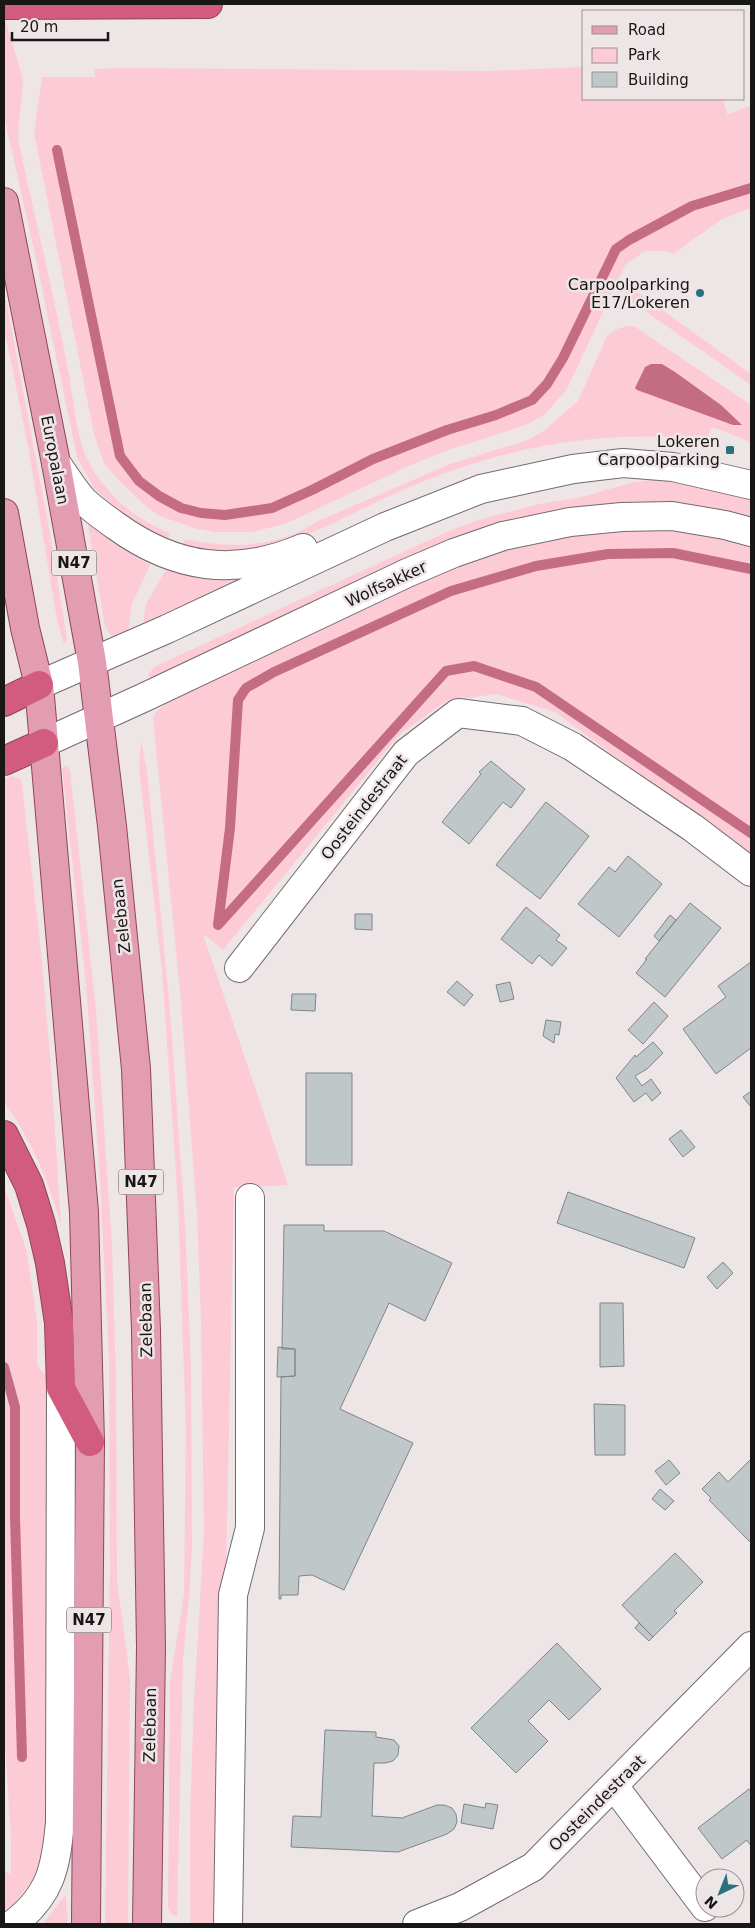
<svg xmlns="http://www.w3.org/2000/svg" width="755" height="1928" font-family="'DejaVu Sans',sans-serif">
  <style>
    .green { fill: #fdcbd6 }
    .water { fill: #c46c83 }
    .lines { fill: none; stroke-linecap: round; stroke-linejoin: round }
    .stream { stroke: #c46c83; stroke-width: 10 }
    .building { fill: #bfc7c9; stroke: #7f8688 }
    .minor-casing { stroke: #726b6d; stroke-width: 30 }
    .tertiary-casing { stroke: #726b6d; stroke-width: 30 }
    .primary-casing { stroke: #91445a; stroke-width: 30 }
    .motorway-casing { stroke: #91445a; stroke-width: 30 }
    .minor { stroke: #fff; stroke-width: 28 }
    .tertiary { stroke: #fff; stroke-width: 28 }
    .primary { stroke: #e39db2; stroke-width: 28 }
    .motorway { stroke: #d15c7f; stroke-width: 28 }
    .poi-dot { fill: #2a717e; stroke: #eee5e7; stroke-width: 2 }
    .labels { text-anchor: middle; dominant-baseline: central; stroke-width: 5; stroke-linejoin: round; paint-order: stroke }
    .shield { fill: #eee5e7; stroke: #595455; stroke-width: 1 }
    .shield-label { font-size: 15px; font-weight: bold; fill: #191616 }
    .poi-label { font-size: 16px; fill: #191616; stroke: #eee5e7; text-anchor: end }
    .street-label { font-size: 16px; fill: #191616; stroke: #eee5e7 }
  </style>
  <rect width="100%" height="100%" fill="#eee5e7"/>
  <path class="green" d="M 4,15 L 22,76 L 23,87 L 18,128 L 19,143 C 35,219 54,294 68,370 C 74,399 75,432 87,459 C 104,493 135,520 170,533 L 168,539 L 144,529 L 114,507 L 94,488 L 77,457 L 34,250 L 4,116 Z
    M 584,67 L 584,99 L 723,99 L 727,114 L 751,106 L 751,208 L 722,219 L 673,254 L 666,251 L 645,251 L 625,265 L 567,389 L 545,414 L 530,423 L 514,429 L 448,450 L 411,465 L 287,523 L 253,532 L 216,532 L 198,529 L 160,516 L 147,507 L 120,482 L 104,463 L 94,434 L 34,133 L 42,77 L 95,77 L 94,69 L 121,68 L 488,71 Z
    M 629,286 L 751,374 L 751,385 L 628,299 L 626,292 Z
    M 4,289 L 53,550 L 67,640 L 64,644 L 57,620 L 28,446 L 4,328 Z
    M 627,326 L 634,326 L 751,405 L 751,442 L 712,427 L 707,439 C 618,432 541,440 457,469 C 424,480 391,495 360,510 C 319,530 274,553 227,553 C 213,552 197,548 183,545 L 185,539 C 229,549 278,548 316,522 L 450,464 L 528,440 L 544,431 L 578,401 L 607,336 L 617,329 Z
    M 657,479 L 711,485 L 751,496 L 751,519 L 617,504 L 156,680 L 151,679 L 148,674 L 156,666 L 449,531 L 478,520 L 539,504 L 582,497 L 630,483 Z
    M 90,523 L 120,546 L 151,563 L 132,604 L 128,632 L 121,639 L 111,636 L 105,626 L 88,526 Z
    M 633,530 L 681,531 L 751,543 L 751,856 L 555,712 L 496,694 L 446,701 L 399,735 L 223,950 L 203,934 L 288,1185 L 234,1188 L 219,1912 L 214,1924 L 190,1924 L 190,1814 L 194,1701 L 204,1533 L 201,1320 L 197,1214 L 180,991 L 153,718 L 156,712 L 176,695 L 448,569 L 516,542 L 578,532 Z
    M 167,568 L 187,575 L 242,578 L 241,584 L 142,630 L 146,604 Z
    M 141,741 L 147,770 L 170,1011 L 185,1223 L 191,1367 L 192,1546 L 189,1598 L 183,1660 L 177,1916 L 171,1914 L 168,1908 L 170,1683 L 184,1594 L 186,1431 L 178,1202 L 169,1071 L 162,970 L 139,768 Z
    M 65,765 L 68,767 L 70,771 L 96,1010 L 112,1244 L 116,1379 L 117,1580 L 130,1678 L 128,1924 L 105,1924 L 110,1567 L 109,1360 L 100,1180 L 86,983 L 62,769 Z
    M 12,776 L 20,779 L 22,784 L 42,961 L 51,1068 L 61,1225 C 49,1181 31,1139 4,1102 L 4,779 Z
    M 4,1186 L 27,1252 L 37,1321 L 37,1365 L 47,1377 L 49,1536 L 45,1786 L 45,1839 L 43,1855 L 32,1881 L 11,1907 L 4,1911 L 4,1870 L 11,1876 L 11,1839 L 4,1726 Z
    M 65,1895 L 66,1898 L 68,1924 L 43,1924 Z"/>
  <path class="water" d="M 651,364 L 662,364 L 675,372 L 721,405 L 742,425 L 733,425 L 637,390 L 635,388 L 645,367 Z"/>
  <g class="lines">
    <path class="stream" d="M 57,150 L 120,456 L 139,481 L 159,496 L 181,508 L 201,513 L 225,515 L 272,508 L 312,490 L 373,459 L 447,430 L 496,415 L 532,400 L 547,384 L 563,358 L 616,249 L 629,240 L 692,206 L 751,188
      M 218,925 L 230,828 L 238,700 L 246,688 L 274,672 L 451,591 L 536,566 L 608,554 L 673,553 L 751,569
      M 218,925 L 446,671 L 474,666 L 536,687 L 751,833
      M 4,1367 L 15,1407 L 15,1517 L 22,1757"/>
  </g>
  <path class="building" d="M 491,761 L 525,789 L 511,808 L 503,802 L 469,844 L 442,822 L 481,774 L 479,772 Z
    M 546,802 L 589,836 L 540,899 L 496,865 Z
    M 628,856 L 662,884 L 619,937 L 578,904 L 609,867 L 615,872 Z
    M 690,903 L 721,928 L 665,997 L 636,973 L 647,959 L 645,959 Z
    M 526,907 L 560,935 L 556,940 L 567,948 L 552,966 L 539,955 L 532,964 L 501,939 Z
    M 355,914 L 372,914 L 372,930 L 355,929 Z
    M 670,915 L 676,920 L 659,941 L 654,936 Z
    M 751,962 L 751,1048 L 716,1074 L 683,1029 L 726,997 L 718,986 Z
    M 457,981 L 473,995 L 464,1006 L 447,992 Z
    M 510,982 L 514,999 L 500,1002 L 496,985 Z
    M 292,994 L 316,994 L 315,1011 L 291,1010 Z
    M 654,1002 L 668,1016 L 643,1044 L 628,1030 Z
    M 546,1020 L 561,1022 L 559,1035 L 555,1034 L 554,1043 L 543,1036 Z
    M 653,1042 L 663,1053 L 647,1069 L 635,1076 L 642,1086 L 651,1079 L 661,1093 L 652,1101 L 646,1093 L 634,1102 L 616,1078 L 635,1055 L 636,1057 Z
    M 306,1073 L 352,1073 L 352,1165 L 306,1165 Z
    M 751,1091 L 751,1107 L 743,1097 Z
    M 681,1130 L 695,1147 L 683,1157 L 669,1139 Z
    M 568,1192 L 695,1238 L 684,1268 L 557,1223 Z
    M 284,1225 L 324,1225 L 324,1231 L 384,1231 L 452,1263 L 425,1321 L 389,1303 L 340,1409 L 413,1443 L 344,1590 L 312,1575 L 299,1576 L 298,1595 L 281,1595 L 281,1599 L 279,1599 L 281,1377 L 295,1376 L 295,1349 L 282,1349 L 282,1347 Z
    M 723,1262 L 733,1273 L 717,1289 L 707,1277 Z
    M 600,1303 L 623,1303 L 624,1366 L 600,1367 Z
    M 278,1347 L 295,1349 L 295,1376 L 277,1377 Z
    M 594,1404 L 625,1405 L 625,1455 L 595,1455 Z
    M 751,1459 L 751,1543 L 709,1500 L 711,1498 L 702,1489 L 719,1472 L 728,1482 Z
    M 669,1460 L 680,1473 L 666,1485 L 655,1471 Z
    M 660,1489 L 674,1501 L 665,1510 L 652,1499 Z
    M 675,1553 L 703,1582 L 674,1611 L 677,1613 L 653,1637 L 622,1605 Z
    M 639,1623 L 653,1637 L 649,1641 L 635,1628 Z
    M 557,1643 L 601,1689 L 569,1720 L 549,1700 L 528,1721 L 548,1741 L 516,1773 L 471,1728 Z
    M 325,1730 L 376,1732 L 376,1737 L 394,1740 L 399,1746 L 398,1755 L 393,1761 L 385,1763 L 374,1763 L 372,1816 L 402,1818 L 437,1805 L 444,1805 L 452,1808 L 456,1814 L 457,1822 L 454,1829 L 447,1834 L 398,1852 L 291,1847 L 293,1816 L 321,1817 Z
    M 749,1789 L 751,1792 L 751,1846 L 747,1840 L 722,1859 L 698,1828 Z
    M 486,1803 L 498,1805 L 493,1829 L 461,1823 L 464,1804 L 485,1808 Z"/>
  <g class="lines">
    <g class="minor-casing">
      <path id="minor" d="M 239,968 L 406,753 L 458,713 L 522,721 L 573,747 L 693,828 L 751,872
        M 614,1786 L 705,1907
        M 228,1924 L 233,1595 L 250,1528 L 250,1198
        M 417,1924 L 460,1907 L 533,1867 L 751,1646"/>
    </g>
    <g class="tertiary-casing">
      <path id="tertiary" d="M 56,463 C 65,475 73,489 83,500 C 93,510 105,518 116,526 C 176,569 234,577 303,548
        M 39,685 L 167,629 L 385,527 L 481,489 L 573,469 L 623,463 L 673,467 L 751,485
        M 44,743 L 145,697 L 407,573 L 454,553 L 503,536 L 570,522 L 622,517 L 672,516 L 725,525 L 751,532
        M 13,1924 C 51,1895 56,1867 60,1822 L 61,1388"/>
    </g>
    <g class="primary-casing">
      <path id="primary" d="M 4,202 L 56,463 L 92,662 L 112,826 L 136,1069 L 146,1330 L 151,1647 L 147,1924
        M 4,513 L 25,628 L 39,685 L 84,1212 L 90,1442 L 86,1924"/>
    </g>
    <g class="motorway-casing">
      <path id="motorway" d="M 4,5 L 208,4
        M 4,702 L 39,685
        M 4,761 L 44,743
        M 4,1135 L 29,1185 L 41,1224 L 50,1263 L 59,1323 L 61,1388 L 90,1442"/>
    </g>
    <use href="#minor" class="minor"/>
    <use href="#tertiary" class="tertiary"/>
    <use href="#primary" class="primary"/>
    <use href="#motorway" class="motorway"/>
  </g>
  <g class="poi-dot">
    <circle cx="700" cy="293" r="5"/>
    <rect x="725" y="445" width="10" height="10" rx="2.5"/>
  </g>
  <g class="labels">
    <g class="shield">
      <rect x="51.5" y="550.5" width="45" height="25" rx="4"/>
      <rect x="118.5" y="1169.5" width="45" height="25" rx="4"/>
      <rect x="66.5" y="1607.5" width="45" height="25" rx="4"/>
    </g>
    <g class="shield-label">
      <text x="74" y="563">N47</text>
      <text x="141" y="1182">N47</text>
      <text x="89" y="1620">N47</text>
    </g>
    <g class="poi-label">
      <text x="690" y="284">Carpoolparking<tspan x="690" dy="18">E17/Lokeren</tspan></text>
      <text x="720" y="441">Lokeren<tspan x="720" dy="18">Carpoolparking</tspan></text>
    </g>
    <g class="street-label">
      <text transform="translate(55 460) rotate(79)">Europalaan</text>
      <text transform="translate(386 584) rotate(-25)">Wolfsakker</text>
      <text transform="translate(364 807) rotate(-52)">Oosteindestraat</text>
      <text transform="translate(121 916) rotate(-96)">Zelebaan</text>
      <text transform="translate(146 1320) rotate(-91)">Zelebaan</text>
      <text transform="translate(150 1725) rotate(-89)">Zelebaan</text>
      <text transform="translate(597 1803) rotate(-45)">Oosteindestraat</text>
    </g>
  </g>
  <rect width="755" height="1928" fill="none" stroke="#191616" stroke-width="10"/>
  <rect x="582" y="10" width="162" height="90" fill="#eee5e7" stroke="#999293"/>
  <rect x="592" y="26" width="25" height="8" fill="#e39db2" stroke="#999293"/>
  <text x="628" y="35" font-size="15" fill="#191616">Road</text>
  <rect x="592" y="48" width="25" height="15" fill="#fdcbd6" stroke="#999293"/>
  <text x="628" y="60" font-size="15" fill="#191616">Park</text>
  <rect x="592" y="72" width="25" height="15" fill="#bfc7c9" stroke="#999293"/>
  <text x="628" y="85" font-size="15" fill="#191616">Building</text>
  <g transform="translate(720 1893) rotate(223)"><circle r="24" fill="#eee5e7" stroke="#999293"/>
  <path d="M0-4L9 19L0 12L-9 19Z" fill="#2a717e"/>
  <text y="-8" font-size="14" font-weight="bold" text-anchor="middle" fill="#191616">N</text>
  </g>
  <path d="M12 32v8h96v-8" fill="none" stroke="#191616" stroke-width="2.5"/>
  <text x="20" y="32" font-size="15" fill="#191616" stroke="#eee5e7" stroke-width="4" paint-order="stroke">20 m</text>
</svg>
